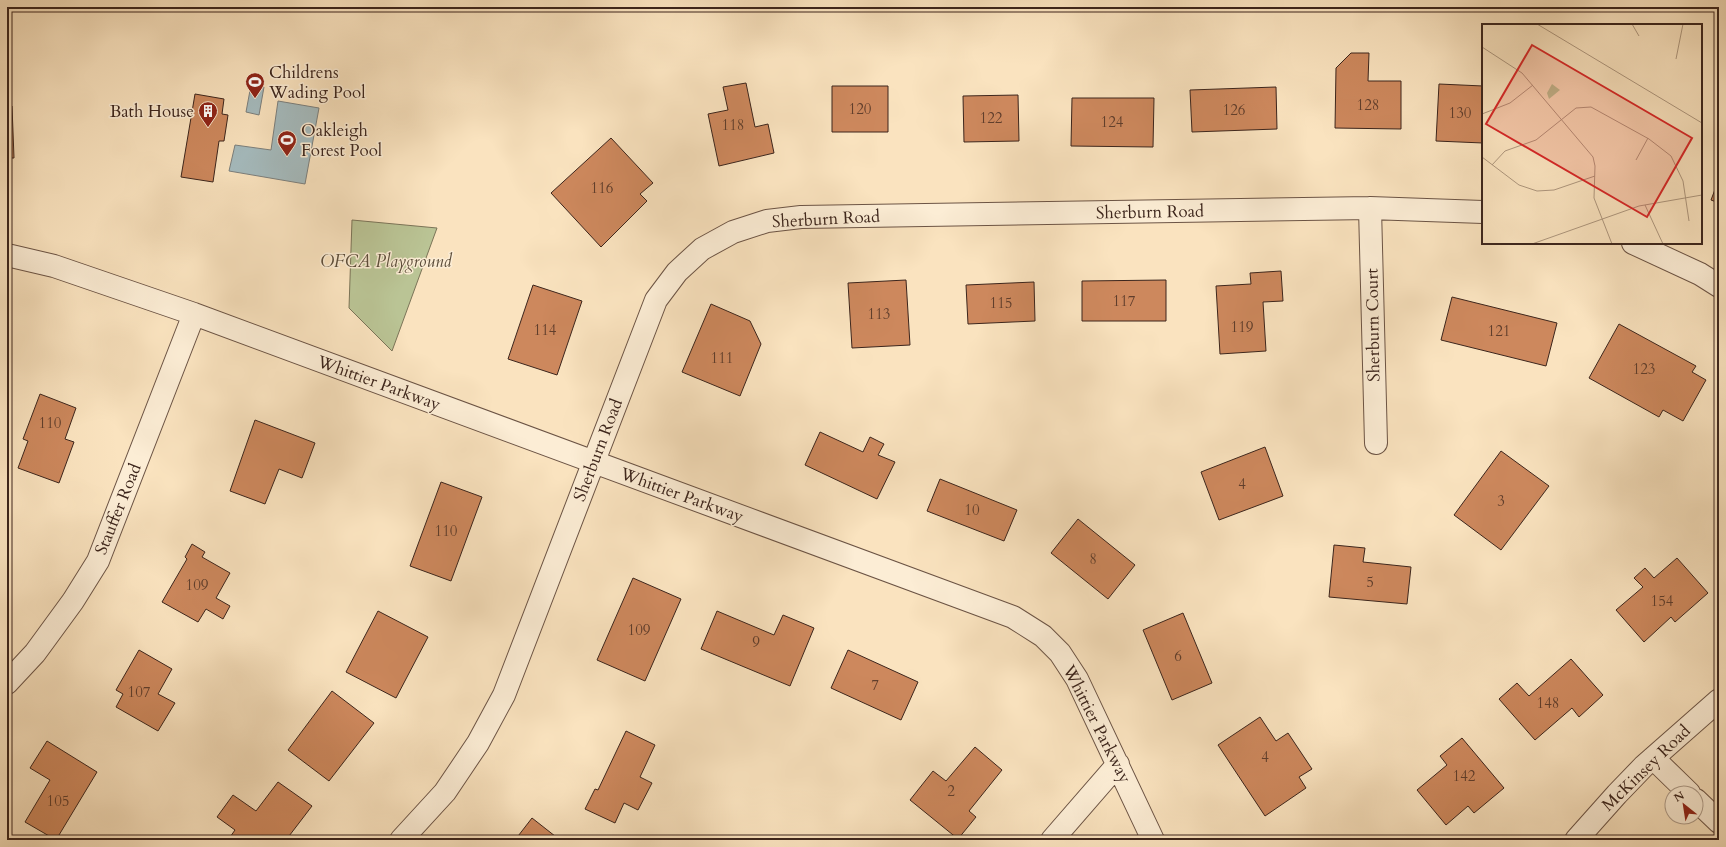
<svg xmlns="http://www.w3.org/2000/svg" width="1726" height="847" font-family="Cardo,serif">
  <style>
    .green { fill: #bac495; stroke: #7b7458 }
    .water { fill: #a5bbbe; stroke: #7b7f7d }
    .building { fill: #cd885d; stroke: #3c251c }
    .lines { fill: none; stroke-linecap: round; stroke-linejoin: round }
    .minor-casing { stroke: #6c5445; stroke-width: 24 }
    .minor { stroke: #fcedd5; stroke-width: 22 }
    .labels { text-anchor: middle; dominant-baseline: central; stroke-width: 3; stroke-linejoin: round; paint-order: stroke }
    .number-label { font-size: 15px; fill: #603e2c }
    .poi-label { font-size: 17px; fill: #3c251c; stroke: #fcedd5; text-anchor: start }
    .street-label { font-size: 17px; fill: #3c251c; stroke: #fcedd5 }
    .park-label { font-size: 17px; font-style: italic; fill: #5c4d3a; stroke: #fcedd5 }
    .inset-road { fill: none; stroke: #ae977e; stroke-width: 1 }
    .view { fill: #d62828; fill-opacity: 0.15; stroke: #d62828; stroke-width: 2 }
    .inset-edge { fill: none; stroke: #3c251c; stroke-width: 2 }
  </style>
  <rect width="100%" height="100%" fill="#fae3bf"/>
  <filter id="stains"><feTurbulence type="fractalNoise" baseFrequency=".005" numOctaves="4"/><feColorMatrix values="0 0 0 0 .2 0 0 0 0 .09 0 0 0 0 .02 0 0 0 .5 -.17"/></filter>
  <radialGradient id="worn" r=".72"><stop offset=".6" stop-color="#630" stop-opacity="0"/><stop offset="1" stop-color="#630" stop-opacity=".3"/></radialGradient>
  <path class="green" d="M 352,220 L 437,228 L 392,351 L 349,308 Z"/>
  <path class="water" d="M 251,85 L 264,87 L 259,115 L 246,112 Z
    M 278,101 L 319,108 L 305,184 L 229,171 L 235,145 L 271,150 Z"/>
  <path class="building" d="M 1351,53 L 1369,53 L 1368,81 L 1401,81 L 1401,129 L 1335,128 L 1336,68 Z
    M 746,83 L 755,127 L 768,124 L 774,153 L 719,166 L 708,114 L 728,110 L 723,87 Z
    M 1439,84 L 1483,86 L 1483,143 L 1436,141 Z
    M 832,86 L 888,86 L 888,132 L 832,132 Z
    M 1276,87 L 1277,129 L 1192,132 L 1190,90 Z
    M 195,94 L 224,99 L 222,114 L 228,115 L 224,141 L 219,141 L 213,182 L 181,177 Z
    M 1018,95 L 1019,141 L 964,142 L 963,96 Z
    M 1072,98 L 1154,98 L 1153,147 L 1071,146 Z
    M 12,106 L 14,158 L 7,158 L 7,107 Z
    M 611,138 L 653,183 L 640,194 L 647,201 L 601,247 L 551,193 Z
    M 1719,179 L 1719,203 L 1711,200 Z
    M 1281,271 L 1283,301 L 1263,302 L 1266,351 L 1220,354 L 1216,286 L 1251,284 L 1250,273 Z
    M 906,280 L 910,345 L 852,348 L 848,283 Z
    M 1166,280 L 1166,321 L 1082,321 L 1082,281 Z
    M 1034,282 L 1035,321 L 968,324 L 966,285 Z
    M 533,285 L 582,301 L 557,375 L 508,359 Z
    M 1452,297 L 1557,323 L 1546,366 L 1441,340 Z
    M 711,304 L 750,321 L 761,344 L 740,396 L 682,372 Z
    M 1619,324 L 1696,366 L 1692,372 L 1706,380 L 1683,421 L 1663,410 L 1659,417 L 1589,378 Z
    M 40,394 L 76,408 L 65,439 L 74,442 L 59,483 L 18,468 L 28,441 L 23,439 Z
    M 255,420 L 315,443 L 302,478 L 279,469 L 265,504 L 230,491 Z
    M 820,432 L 863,452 L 870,437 L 884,444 L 878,455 L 895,462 L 877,499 L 805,465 Z
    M 1265,447 L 1283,496 L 1219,520 L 1201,472 Z
    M 1501,451 L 1549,486 L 1501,550 L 1454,515 Z
    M 940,479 L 1017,510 L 1004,541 L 927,511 Z
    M 441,482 L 482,497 L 451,581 L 410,566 Z
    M 1078,519 L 1135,565 L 1108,599 L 1051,553 Z
    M 192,544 L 205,552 L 202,557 L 230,573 L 216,598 L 230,606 L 223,619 L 206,609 L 198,622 L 162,602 L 187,559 L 185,557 Z
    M 1334,545 L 1365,548 L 1363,562 L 1411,567 L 1407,604 L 1329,597 Z
    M 1677,558 L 1708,593 L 1675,622 L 1671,617 L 1644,642 L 1616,610 L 1643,587 L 1634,578 L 1645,568 L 1654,578 Z
    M 633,578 L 681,599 L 645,681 L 597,660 Z
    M 378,611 L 428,637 L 396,698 L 346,672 Z
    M 717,611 L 774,635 L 783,615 L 814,628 L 790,686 L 701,649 Z
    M 1183,613 L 1212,683 L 1172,700 L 1143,630 Z
    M 139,650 L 172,669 L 158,694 L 175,703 L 158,731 L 116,707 L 123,694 L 116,690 Z
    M 848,650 L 918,682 L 901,720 L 831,688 Z
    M 1571,659 L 1603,695 L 1579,717 L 1572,708 L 1535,740 L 1499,699 L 1517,683 L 1529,696 Z
    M 332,691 L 374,723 L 329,781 L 288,750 Z
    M 1260,717 L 1276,741 L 1288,733 L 1312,769 L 1299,777 L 1306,788 L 1265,816 L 1218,745 Z
    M 626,731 L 655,745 L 640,777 L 652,783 L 638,810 L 624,803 L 615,823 L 585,809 L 595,789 L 598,790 Z
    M 1462,738 L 1504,788 L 1474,813 L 1468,806 L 1446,825 L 1417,790 L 1447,765 L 1440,756 Z
    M 47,741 L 97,772 L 56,840 L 25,822 L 50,780 L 30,768 Z
    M 975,747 L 1002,770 L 969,811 L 976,817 L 958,839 L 910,800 L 933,771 L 946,781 Z
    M 278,782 L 312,806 L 286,840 L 228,840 L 235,830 L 217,817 L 233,795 L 256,811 Z
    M 532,818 L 560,840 L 515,840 Z"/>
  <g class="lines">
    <g class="minor-casing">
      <path id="minor" d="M 1370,208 L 1376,443
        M 1633,243 L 1700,274 L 1719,286
        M 7,255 L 54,266 L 194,314 L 1013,617 L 1043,636 L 1060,653 L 1077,679 L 1153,840
        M 7,683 L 35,653 L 73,601 L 98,561 L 194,314
        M 1653,758 L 1689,793
        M 1696,800 L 1719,822
        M 401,840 L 445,792 L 478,743 L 504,695 L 656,300 L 677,272 L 702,249 L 733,232 L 767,221 L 801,217 L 1370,208 L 1483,212
        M 1052,840 L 1118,764
        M 1576,840 L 1617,794 L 1644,766 L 1719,700"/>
    </g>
    <use href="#minor" class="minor"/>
  </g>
  <defs>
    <g id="stadium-pin" transform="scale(1)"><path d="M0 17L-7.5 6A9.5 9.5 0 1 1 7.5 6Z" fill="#8f2418" stroke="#fcedd5"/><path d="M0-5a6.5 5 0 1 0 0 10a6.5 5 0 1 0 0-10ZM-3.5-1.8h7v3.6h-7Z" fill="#fff"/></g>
    <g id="building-pin" transform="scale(1)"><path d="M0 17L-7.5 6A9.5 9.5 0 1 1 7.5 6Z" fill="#8f2418" stroke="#fcedd5"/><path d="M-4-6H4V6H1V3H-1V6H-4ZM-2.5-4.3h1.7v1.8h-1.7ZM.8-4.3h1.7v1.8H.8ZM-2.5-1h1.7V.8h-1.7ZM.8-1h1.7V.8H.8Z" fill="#fff"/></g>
  </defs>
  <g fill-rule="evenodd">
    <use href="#stadium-pin" x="255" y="82"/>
    <use href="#building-pin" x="208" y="111"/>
    <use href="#stadium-pin" x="287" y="140"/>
  </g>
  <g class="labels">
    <g class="number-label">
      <text x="1368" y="105">128</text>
      <text x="860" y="109">120</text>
      <text x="1234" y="110">126</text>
      <text x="1460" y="113">130</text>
      <text x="991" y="118">122</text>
      <text x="1112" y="122">124</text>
      <text x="733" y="125">118</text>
      <text x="602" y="188">116</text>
      <text x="1124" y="301">117</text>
      <text x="1001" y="303">115</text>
      <text x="879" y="314">113</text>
      <text x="1242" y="327">119</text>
      <text x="545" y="330">114</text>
      <text x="1499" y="331">121</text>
      <text x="722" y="358">111</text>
      <text x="1644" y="369">123</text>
      <text x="50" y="423">110</text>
      <text x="1242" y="484">4</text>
      <text x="1501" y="501">3</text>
      <text x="972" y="510">10</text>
      <text x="446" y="531">110</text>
      <text x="1093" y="559">8</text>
      <text x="1370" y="582">5</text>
      <text x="197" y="585">109</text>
      <text x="1662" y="601">154</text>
      <text x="639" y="630">109</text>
      <text x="756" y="642">9</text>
      <text x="1178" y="656">6</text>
      <text x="875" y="685">7</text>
      <text x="139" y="692">107</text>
      <text x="1548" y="703">148</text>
      <text x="1265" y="757">4</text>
      <text x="1464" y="776">142</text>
      <text x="951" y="791">2</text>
      <text x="58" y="801">105</text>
    </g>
    <g class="poi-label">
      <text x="269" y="72">Childrens<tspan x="269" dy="20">Wading Pool</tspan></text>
      <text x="194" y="111" text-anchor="end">Bath House</text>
      <text x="301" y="130">Oakleigh<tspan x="301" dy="20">Forest Pool</tspan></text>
    </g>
    <g class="street-label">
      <text transform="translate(1150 212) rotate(-1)">Sherburn Road</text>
      <text transform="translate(826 219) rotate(-3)">Sherburn Road</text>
      <text transform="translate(1373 325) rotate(-91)">Sherburn Court</text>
      <text transform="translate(379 383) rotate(20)">Whittier Parkway</text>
      <text transform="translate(598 450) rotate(-69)">Sherburn Road</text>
      <text transform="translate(682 495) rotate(20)">Whittier Parkway</text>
      <text transform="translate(118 509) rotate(-68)">Stauffer Road</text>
      <text transform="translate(1097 724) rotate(63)">Whittier Parkway</text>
      <text transform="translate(1646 768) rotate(-44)">McKinsey Road</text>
    </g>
    <g class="park-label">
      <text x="386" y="261">OFCA Playground</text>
    </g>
  </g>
  <g transform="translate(1482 24)">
    <rect width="220" height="220" fill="#fae3bf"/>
    <path d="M 70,60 L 78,66 L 67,75 L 65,69 Z" fill="#bac495"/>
    <path class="inset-road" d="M 55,0 L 220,99M 150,0 L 157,12M 0,23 L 40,49 L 111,133 L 113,142 L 112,174 L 130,220M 194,35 L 201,0M 0,90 L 28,79 L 51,61M 0,133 L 37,161 L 55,167 L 72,166 L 113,152M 154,136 L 166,114M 10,141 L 23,127 L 54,116 L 94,84 L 109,83 L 167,115 L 189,132 L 201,157 L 207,197M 163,181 L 181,220M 50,220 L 157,182 L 220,171"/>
    <path class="view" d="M 50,21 L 210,114 L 165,193 L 4,100 Z"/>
    <rect width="220" height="220" class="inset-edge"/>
  </g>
  <rect width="1726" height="847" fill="none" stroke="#fae3bf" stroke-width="24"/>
  <rect x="8" y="8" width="1710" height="831" fill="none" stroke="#3c251c" stroke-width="2"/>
  <rect x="12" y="12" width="1702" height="823" fill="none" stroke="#3c251c"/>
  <g transform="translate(1684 805) rotate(330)"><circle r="19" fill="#fcedd5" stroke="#af9d8b"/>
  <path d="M0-3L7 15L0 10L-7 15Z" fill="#8f2418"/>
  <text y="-6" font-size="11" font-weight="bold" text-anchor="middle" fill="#3c251c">N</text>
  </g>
  <rect width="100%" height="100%" filter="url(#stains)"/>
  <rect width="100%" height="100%" fill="url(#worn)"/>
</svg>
